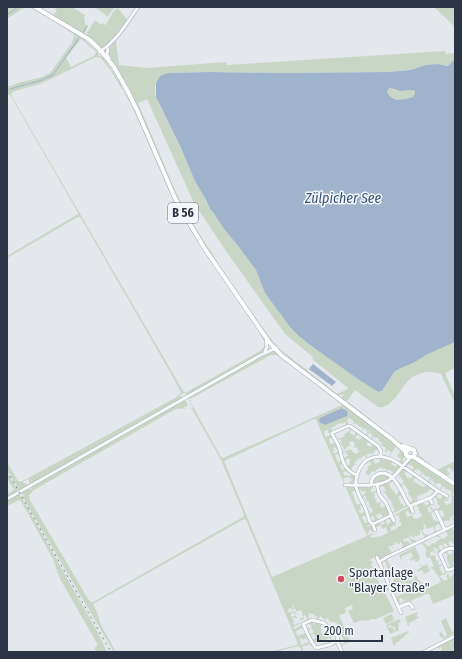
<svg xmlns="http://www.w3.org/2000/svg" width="462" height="659" font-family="'Fira Sans Condensed',sans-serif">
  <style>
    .green { fill: #c9d6c5; fill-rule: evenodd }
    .water { fill: #9fb4cc; fill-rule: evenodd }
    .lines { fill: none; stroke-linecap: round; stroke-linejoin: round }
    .stream { stroke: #9fb4cc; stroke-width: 1 }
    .minor-casing { stroke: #a9aeb7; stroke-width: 4 }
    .major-casing { stroke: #a3abb8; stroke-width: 5 }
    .minor { stroke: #f7f8fa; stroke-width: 3 }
    .major { stroke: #fff; stroke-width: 4 }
    .rail { stroke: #7d8696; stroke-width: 1; stroke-dasharray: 2 4; stroke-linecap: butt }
    .poi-dot { fill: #d1495b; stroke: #f4f6f9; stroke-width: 1.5 }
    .labels { text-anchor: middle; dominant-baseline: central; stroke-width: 3; stroke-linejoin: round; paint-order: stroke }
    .shield { fill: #f4f6f9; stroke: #676e7b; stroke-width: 1 }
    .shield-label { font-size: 12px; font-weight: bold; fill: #2b3445 }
    .poi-label { font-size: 13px; fill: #2b3445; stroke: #f4f6f9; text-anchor: start }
    .water-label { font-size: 14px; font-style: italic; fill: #34527a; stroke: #f4f6f9 }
  </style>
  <rect width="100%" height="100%" fill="#e4e7ec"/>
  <path class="green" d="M 7,7 L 23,7 L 23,8 L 26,7 L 32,7 L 81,37 L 97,51 L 97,53 L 99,56 L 103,57 L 110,67 L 121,84 L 123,91 L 130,99 L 134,106 L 173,196 L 262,334 C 266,341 269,347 262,353 L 188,395 L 184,393 L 179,396 L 182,397 L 182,398 L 31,484 L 29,483 L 29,479 L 23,482 L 23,483 L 26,483 L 27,486 L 19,491 L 7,469 L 7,462 L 18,481 L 21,482 L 175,398 L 181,393 L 173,377 L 81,218 L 79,217 L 76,218 L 7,258 L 7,256 L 78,214 L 77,211 L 10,95 L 7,94 L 7,87 L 18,83 L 42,77 L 50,73 L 72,43 L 74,35 C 71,31 34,8 29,7 C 23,7 12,16 7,19 ZM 81,39 L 95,51 L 96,53 L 94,56 L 71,67 L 66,58 ZM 96,57 L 101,58 L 111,71 L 132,106 L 169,191 L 181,215 L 196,239 L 258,330 L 265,343 L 264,347 L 260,351 L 185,393 L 182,389 L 11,95 L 12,93 L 15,91 L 40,84 L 51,79 Z
    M 59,7 L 72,7 L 85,15 L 84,18 L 85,24 L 88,26 L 85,34 L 52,16 L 57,11 L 55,9 Z
    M 97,7 L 115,7 L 107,17 L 106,15 L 96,8 Z
    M 434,7 L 455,7 L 455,27 Z
    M 118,8 L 127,20 L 114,38 L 111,38 L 112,40 L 108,45 L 101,48 L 87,36 L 86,35 L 95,20 L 101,25 L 102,23 L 106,25 L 113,12 Z
    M 130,22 L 116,41 L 119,65 L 147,68 L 226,62 L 227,65 L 445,51 L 446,54 L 455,53 L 455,66 L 448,66 L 438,64 L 425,65 L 411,70 L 388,72 L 284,73 L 208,72 L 168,73 L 160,76 L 156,83 L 155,87 L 155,94 L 159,104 L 180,146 L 188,165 L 210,209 L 213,212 L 224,229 L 239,247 L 252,264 L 256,270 L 265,293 L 290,327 L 310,345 L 376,391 L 379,392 L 382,391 L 394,372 L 399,369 L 415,362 L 426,355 L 455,342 L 455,368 L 445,373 L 455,396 L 455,404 L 441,374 C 437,373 430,371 426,372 C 420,373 413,376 409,380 C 401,388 391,410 378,407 L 355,390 L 347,401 L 395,439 L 407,446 L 412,446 L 416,448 L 417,450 L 419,455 L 437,470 L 455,461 L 455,471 L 452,472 L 451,471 L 452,470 L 448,467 L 447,470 L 450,474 L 446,476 L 431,467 L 417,455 L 394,440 L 367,418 L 345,400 L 342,399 L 342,396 L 344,395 L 344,394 L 340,395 L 337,395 C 313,377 288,360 268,337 L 207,249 L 180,204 L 122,77 L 109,56 L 108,53 L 109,49 ZM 147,99 L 194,203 L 226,251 L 285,334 L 313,357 L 312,359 L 347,387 L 348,389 L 337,394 L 280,349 L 270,338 L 237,292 L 186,213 L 175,190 L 138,103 Z
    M 391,88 L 395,90 L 397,89 C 403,93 410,88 415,91 L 415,93 L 413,97 C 402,101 396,102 387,93 L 388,89 Z
    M 274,351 L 343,403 L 343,406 L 346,406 L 400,447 L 406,455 L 405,458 L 403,458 L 403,461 L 401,464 L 399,462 L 401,459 L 397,456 L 400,451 L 396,447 L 389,456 L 389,455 L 391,452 L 388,450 L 386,452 L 385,451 L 386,448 L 381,445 L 382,443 L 379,441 L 379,442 L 378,441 L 379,440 L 378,438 L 374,437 L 372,439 L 371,438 L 373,436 L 369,432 L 367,436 L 365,435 L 365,434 L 366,435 L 368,432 L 365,428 L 363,430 L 362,430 L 363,428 L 362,427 L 360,427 L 355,423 L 354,424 L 353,424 L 354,422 L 350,418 L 348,419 L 347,421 L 349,425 L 347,426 L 345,422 L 341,424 L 340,422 L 340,423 L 336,425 L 336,426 L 334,427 L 331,428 L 332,432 L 328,433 L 328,430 L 324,431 L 325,437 L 332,435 L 333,439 L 332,438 L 329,439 L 330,444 L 331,444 L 335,443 L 338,450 L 337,450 L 335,447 L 333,448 L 334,451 L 333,452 L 334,454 L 338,451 L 341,458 L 340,458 L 338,454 L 335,455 L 338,462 L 341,461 L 343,463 L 340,465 L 341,468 L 343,468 L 341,469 L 342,470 L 346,468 L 349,472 L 348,473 L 346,471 L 343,472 L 345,476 L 347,475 L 348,476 L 353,474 L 355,475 L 354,484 L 350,484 L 349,482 L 352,481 L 350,477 L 347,478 L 347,477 L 343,479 L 346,485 L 353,485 L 355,487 L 356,491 L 354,491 L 352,492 L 354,497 L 353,498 L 355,498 L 355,499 L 354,499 L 357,505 L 361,503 L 362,505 L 359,507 L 361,509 L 358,511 L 361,513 L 365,512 L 366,515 L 362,517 L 365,523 L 369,522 L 370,524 L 365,528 L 372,525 L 374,531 L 373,532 L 371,530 L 368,531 L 369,533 L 367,533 L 368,535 L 374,533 L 374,534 L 370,536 L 371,538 L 373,537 L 374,538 L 378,536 L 379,537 L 388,533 L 386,527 L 383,529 L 380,525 L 375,528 L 374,525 L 379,521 L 382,527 L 382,525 L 385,523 L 384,521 L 385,520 L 388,525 L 389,524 L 389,523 L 391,522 L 390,518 L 387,519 L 387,518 L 390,516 L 393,520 L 393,523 L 395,523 L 396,525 L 391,527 L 391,531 L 397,529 L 397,527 L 402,525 L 401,522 L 398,522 L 400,520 L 398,515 L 395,516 L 394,515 L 409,507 L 412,510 L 412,513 L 410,514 L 408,511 L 405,512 L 407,517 L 412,515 L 414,519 L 416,518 L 417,519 L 422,516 L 419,510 L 418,507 L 416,505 L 414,506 L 414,505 L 423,501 L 426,507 L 426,505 L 429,504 L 427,500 L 429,499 L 431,506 L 427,508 L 429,513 L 432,511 L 430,508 L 432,507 L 433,510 L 435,509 L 435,511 L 431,513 L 432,514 L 431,515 L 434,521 L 436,520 L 437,522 L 439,521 L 442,528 L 442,529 L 439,524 L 438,524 L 437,525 L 435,526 L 436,532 L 434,533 L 433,532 L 435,530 L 433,527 L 430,528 L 431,530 L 429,528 L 427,529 L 425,524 L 423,525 L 425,529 L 424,529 L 422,530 L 425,535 L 427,534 L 428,536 L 425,538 L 420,529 L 420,535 L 415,536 L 414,538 L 413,537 L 412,537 L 411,535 L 409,536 L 412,540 L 414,539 L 416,542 L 414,543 L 413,542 L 411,542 L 408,537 L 405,539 L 404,538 L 403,539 L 404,542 L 407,541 L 409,542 L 410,545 L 402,548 L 402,546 L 403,545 L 401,542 L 400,542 L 400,544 L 399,544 L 398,543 L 397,544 L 396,542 L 394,543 L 395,545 L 392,545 L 393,547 L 393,548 L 391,546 L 388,546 L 392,553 L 380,559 L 376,557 L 369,560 L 369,561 L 371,560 L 373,563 L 371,564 L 382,590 L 389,587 L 388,590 L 383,593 L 384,594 L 385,593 L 394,611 L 376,619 L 372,619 L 367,621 L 367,620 L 359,621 L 354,623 L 348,611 L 353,609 L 352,605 L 345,608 L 346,613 L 339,615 L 350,641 L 350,642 L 341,646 L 340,645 L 345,643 L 339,630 L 341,629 L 340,628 L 336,629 L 333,627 L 334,626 L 336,627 L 337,623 L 329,621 L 329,619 L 326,618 L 326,620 L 321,617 L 321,616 L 320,616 L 318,621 L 317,620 L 317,617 L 315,616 L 314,614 L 309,613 L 309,615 L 308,616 L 310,620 L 304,622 L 303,620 L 305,621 L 308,619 L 308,618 L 307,619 L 305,615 L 303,616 L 304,619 L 301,620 L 300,620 L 299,619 L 303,617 L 302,615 L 303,615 L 301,610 L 298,611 L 296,611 L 293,605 L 292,605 L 294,609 L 292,610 L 291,608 L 288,609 L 289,612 L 287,613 L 288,613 L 294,611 L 296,613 L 294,614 L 293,612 L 290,615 L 292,617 L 296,615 L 297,618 L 295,618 L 295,617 L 292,618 L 294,621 L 292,622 L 293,622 L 294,625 L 299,623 L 300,623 L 300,624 L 293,627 L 294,629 L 302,625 L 305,629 L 304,629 L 303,628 L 296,631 L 297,636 L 306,633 L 309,639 L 307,641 L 307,639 L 306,638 L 302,640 L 302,638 L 300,639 L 301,645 L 309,642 L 313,647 L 311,646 L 310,644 L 305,646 L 304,645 L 302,647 L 304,652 L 302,652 L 300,647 L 298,646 L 275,652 L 269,652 L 297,645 L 298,644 L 246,520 L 244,519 L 93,604 L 97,612 L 101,625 L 116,652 L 114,652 L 22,496 L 24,495 L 23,494 L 21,494 L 20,493 L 28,489 L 30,490 L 32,488 L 32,486 L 183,401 L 186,401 L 188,405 L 186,407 L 184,407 L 184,408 L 190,408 L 193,409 L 189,400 L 190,397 L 249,363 ZM 271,355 L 276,355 L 281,357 L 342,403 L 342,405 L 223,458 L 221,457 L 191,403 L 190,399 ZM 190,408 L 193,411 L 221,460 L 244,514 L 243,517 L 93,602 L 91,602 L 88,599 L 30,500 L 29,495 L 34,490 L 174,410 L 176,409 ZM 344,408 L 344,410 L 345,409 L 348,412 L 347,416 L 324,425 L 320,423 L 341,409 ZM 314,419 L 316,420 L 367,536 L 272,577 L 224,461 Z
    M 348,427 L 351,428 L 350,433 L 351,434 L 352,434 L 354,435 L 356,433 L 354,431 L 354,430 L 359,433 L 355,438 L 357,439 L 357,438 L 360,440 L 362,437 L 359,436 L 360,435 L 370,441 L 369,443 L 368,442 L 366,444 L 369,446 L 371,444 L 369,446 L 370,447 L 373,444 L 378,448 L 380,452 L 379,453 L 378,450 L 375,450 L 375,452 L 372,453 L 373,455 L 372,455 L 370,453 L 366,455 L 367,457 L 366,458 L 364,455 L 360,459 L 359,458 L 354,463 L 356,464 L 355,465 L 354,465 L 351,469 L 353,470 L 352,471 L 347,466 L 350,464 L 350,459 L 348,458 L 345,461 L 343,458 L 348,456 L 348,455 L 347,455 L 346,452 L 343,453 L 342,452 L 351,449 L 352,452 L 354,452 L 355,454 L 359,452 L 359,450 L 357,450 L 357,449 L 358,449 L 357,447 L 355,448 L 354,446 L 355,445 L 354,442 L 353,442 L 352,441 L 349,442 L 350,446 L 347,447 L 346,449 L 341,451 L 341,448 L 342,450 L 344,449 L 342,445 L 343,444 L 341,445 L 340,443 L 342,442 L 340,439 L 336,441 L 336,440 L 345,436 L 344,434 L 350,431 Z
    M 379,457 L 383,457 L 383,460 L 385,460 L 385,458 L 393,461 L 391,464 L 396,467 L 398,464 L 400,466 L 393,475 L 392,474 L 393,472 L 388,469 L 387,471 L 386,471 L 386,469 L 381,468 L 381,467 L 376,470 L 375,472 L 372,471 L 369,476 L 365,473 L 368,469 L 367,468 L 371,464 L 369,462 L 366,464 L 365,463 L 373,458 L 375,464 L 380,462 Z
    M 410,459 L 413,459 L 455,486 L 455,493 L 450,496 L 452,492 L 448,489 L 447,490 L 443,486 L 441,490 L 440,489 L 442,485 L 438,483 L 435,485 L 434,485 L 435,483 L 432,481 L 433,480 L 432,479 L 428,483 L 425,481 L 426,480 L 428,482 L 430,478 L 427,476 L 426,477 L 423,473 L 421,476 L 420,475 L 422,472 L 418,469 L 416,472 L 417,469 L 416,469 L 414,471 L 412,470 L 414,467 L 409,464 L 407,466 L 405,465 L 409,461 L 409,460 Z
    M 404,468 L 408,471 L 406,471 L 404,474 L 407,476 L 406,477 L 408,478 L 409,477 L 411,479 L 413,476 L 412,476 L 413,474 L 418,479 L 415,478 L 413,481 L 423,487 L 428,485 L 435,490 L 434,491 L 435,492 L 432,495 L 432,494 L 433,493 L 433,491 L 431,489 L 429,491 L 428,490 L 428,492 L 425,493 L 420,495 L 417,496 L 418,501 L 411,504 L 410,502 L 413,500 L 408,493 L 409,491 L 404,484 L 402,485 L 402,487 L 401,487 L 399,485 L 404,482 L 399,475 L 397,476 Z
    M 7,472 L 18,491 L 7,498 L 7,494 L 14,490 L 7,478 Z
    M 386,474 L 390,477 L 381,482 L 373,483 C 372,476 380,475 386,474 Z
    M 392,481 L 393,481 L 389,484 L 392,490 L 393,490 L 396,495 L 397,494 L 397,493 L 399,492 L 398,488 L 399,488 L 404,497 L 402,498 L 401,495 L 398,497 L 401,504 L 403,504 L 403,506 L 404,506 L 406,505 L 405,503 L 406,502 L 408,506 L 394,513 L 393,512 L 395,510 L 393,507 L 394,507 L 393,506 L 391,502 L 393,501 L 390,501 L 389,498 L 388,499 L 387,498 L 388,497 L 388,496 L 387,496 L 385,493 L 384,493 L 383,492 L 386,491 L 383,486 L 381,487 L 380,486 Z
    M 357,487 L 373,487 L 373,488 L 371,489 L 371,493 L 375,491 L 376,492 L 374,493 L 375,496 L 374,497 L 374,498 L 375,498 L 377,503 L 383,501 L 383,502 L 380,503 L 381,508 L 386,506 L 390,513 L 388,513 L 389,515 L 383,517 L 380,513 L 378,515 L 377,514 L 376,515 L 378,520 L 373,522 L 373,521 L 375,519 L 373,516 L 369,517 L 368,514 L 373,512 C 372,509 372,509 370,506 L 368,507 L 368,506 L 370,505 L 368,501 L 366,502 L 366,501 L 367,499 L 364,500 L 366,498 L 365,496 L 363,495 L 364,498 L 362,499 L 361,496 L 366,493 L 365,491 L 363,492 L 361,490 L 359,491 Z
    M 19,493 L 98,633 L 107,652 L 97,652 L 94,648 L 98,645 L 60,579 L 53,559 L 21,501 L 18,500 L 17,501 L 7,506 L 7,500 Z
    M 440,493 L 445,496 L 447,499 L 448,499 L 449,500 L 446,501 L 446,500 L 444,501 L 446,505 L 452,503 L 451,500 L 452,499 L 451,496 L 455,495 L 455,516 L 452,516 L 454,520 L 453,521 L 451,517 L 450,517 L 450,521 L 451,523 L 448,520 L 443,522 L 442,517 L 445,516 L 442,510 L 439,511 L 438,510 L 436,510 L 440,507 L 438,504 L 437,504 L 437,503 L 438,502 L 436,499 L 437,498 L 436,497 L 433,498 L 435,495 L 440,499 L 443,496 Z
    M 452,528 L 455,533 L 455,546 L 451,541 L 448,542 L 450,547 L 447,548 L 446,548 L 448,547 L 446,543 L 444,544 L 443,543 L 445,549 L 441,551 L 441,550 L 444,549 L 442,545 L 439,545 L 440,551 L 437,553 L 436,552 L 438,551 L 437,548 L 435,549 L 434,547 L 433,548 L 436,554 L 433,551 L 430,553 L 430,556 L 435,555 L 436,561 L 439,560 L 438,561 L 438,565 L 441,564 L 442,565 L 439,567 L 442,573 L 443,574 L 446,571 L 446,574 L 440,576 L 441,578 L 442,578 L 444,581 L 448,579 L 446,576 L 448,573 L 450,578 L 454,573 L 455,575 L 455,595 L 433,604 L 429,594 L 426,594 L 406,603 L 399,605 L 399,604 L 406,600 L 405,599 L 403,601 L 402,598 L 399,599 L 400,602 L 398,603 L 396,597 L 402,594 L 403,594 L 402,592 L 400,594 L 398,591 L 396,592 L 395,595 L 391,587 L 397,585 L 395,584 L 393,580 L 396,578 L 396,577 L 393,578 L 393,576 L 389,577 L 390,580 L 388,581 L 386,576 L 388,575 L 387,573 L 385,574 L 384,571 L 386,571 L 387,573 L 389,572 L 385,561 L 382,563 L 383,565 L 382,566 L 382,563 L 387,559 L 394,574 L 400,572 L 401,574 L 406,572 L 407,574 L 405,575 L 409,581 L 415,579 L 414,576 L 416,575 L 418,580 L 420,580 L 421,583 L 422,582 L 425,590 L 428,588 L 428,587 L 430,586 L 431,587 L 441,582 L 440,579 L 434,570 L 430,568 L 434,566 L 430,557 L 427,558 L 425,553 L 427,552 L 424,545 L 423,546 L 422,543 L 424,542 L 425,544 L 426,544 L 427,546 L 428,547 L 433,543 L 435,544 L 436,542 L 440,539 L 439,537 L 437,537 L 436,536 L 439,535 L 440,538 L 442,539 L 444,538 L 446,540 L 445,537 L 448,536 L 446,531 Z
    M 414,546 L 415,547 L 420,557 L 419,561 L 416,562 L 414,559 L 411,561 L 410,559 L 413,557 L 411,552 L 401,557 L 402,559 L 401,560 L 399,555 L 413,548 Z
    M 451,548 L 452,548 L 455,553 L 455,561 L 453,562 L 454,567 L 449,569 L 447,568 L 450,567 L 447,558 L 446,557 L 448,556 L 448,555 L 447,555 L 445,552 L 443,553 L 447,551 L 449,555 L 453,553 Z
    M 419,563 L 422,566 L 424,565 L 425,566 L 426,566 L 425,564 L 427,564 L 430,571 L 424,574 L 422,570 L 418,572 L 417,570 L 422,567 L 421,565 L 420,566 Z
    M 417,612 L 418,614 L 416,615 L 419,618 L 409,623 L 410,626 L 408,626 L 405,617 Z
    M 392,614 L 394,620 L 386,624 L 383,618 Z
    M 446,618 L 452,632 L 455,631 L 455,633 L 443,639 L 442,637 L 441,638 L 439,633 L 442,632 L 444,637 L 447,635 L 441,621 Z
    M 399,619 L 401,622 L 398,623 L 399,626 L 398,627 L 399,630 L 396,632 L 395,630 L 395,627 L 388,625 L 389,628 L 392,627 L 395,632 L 390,634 L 386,625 Z
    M 312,621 L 314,625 L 315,622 L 321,624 L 321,633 L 324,634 L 325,631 L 325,633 L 329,634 L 328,632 L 330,632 L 331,629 L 333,630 L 336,636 L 331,637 L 332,640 L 331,641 L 330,638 L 326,639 L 326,642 L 325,642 L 323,639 L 322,640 L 323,641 L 321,641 L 321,640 L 317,642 L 317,641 L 315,642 L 316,645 L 318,645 L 319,646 L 316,646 L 311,640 L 317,638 L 317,637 L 316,637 L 315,635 L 313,634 L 311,635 L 312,638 L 311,639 L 310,634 L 314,632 L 311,628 L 309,630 L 310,633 L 309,633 L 307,629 L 312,627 L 312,626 L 311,626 L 309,623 L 306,624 L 306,626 L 305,625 L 306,624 Z
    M 408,631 L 409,633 L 405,635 L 405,636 L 400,640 L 400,641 L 395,643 L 396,645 L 394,646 L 391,638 Z
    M 455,637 L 455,649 L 453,649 L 453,650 L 455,651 L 455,652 L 439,652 L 442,650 L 441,647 L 438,649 L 437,647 Z"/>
  <path class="water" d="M 455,59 L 455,342 L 426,355 L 415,362 L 399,369 L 394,372 L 382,391 L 378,392 L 358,379 L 310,345 L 299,336 L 290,327 L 265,293 L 256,270 L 239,247 L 224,229 L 213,212 L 210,209 L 206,200 L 195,181 L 180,146 L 156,97 L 156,83 L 160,76 L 168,73 L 208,72 L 284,73 L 388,72 L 411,70 L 425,65 L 438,64 L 448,66 ZM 389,88 C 394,88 397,91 402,91 C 406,91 411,89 415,91 L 415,93 L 413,97 C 403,100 393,103 387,92 Z
    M 313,364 L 336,382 L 332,386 L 309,369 Z
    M 342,408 L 344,409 L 344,410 L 345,409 L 348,412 L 347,416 L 325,425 L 320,423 L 319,420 L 320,418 Z"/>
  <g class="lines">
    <path class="stream" d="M 7,15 L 18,7
      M 83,32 L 87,26
      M 10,89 L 42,80 L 53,75 L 79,38"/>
    <g class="minor-casing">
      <path id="minor" d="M 108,49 L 107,54 L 109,58
        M 99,52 C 116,42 127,23 138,7
        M 265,351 L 267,347 L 266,341
        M 357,475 C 345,471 342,461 340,450 C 339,444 334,439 332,433 L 348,426 L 350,426 L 378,446 L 381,451 L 381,457
        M 345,485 C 361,485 381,488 393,477 C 400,471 404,464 410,458
        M 371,485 C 371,480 373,476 378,474 C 393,468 403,494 408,504 L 410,506 L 432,497 L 438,491 L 398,463 C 385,455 368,453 360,468 C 357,474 355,480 356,487 C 358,496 365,504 367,513 C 368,516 369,519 370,522 L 373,524 L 390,516 L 391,514 L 386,503 L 379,494 L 377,484
        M 438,491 L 447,496
        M 429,498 L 432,503
        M 7,499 L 259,356 L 276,348
        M 410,505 L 413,512
        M 436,511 L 445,530
        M 391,515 L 394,521
        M 372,523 L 375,530
        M 455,549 C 450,547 443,550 440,554 L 447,570 L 449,570 L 455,568
        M 377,557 L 379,563
        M 399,607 L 409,603 L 411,605 L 413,608
        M 401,613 L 380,564 L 379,562 L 387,557 L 455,525
        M 337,641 L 329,645 L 316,648 C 310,641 307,632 303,624 L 312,620 L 324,623 L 327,626 L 332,628 L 334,629 L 338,639 L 337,641 L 342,652
        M 424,652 L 455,636"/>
    </g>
    <g class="major-casing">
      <path id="major" d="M 35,7 L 90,40 L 101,51 L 114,67 L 127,90 L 137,110 L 175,198 L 184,214 L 205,249 L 269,342 L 281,355 L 393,440 L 406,452
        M 403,446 L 414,450 L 415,454 L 413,457 L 409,457 L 406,455 L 406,452 L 409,449
        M 413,457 L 417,459 L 455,484"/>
    </g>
    <use href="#minor" class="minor"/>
    <use href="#major" class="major"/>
    <path class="rail" d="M 7,471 L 111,652"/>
  </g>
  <circle class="poi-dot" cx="341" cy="579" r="4"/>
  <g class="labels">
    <rect class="shield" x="168" y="203" width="30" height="20" rx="3"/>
    <g class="shield-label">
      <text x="183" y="213">B 56</text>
    </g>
    <g class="poi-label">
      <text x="349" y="572">Sportanlage<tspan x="349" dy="15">"Blayer Straße"</tspan></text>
    </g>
    <g class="water-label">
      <text x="343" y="198">Zülpicher See</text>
    </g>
  </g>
  <rect width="462" height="659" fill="none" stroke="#2b3445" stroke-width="16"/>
  <path d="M318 635v6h64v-6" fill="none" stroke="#2b3445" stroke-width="2"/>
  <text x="324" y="635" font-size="12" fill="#2b3445" stroke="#f4f6f9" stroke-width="3" paint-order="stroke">200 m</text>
</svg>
